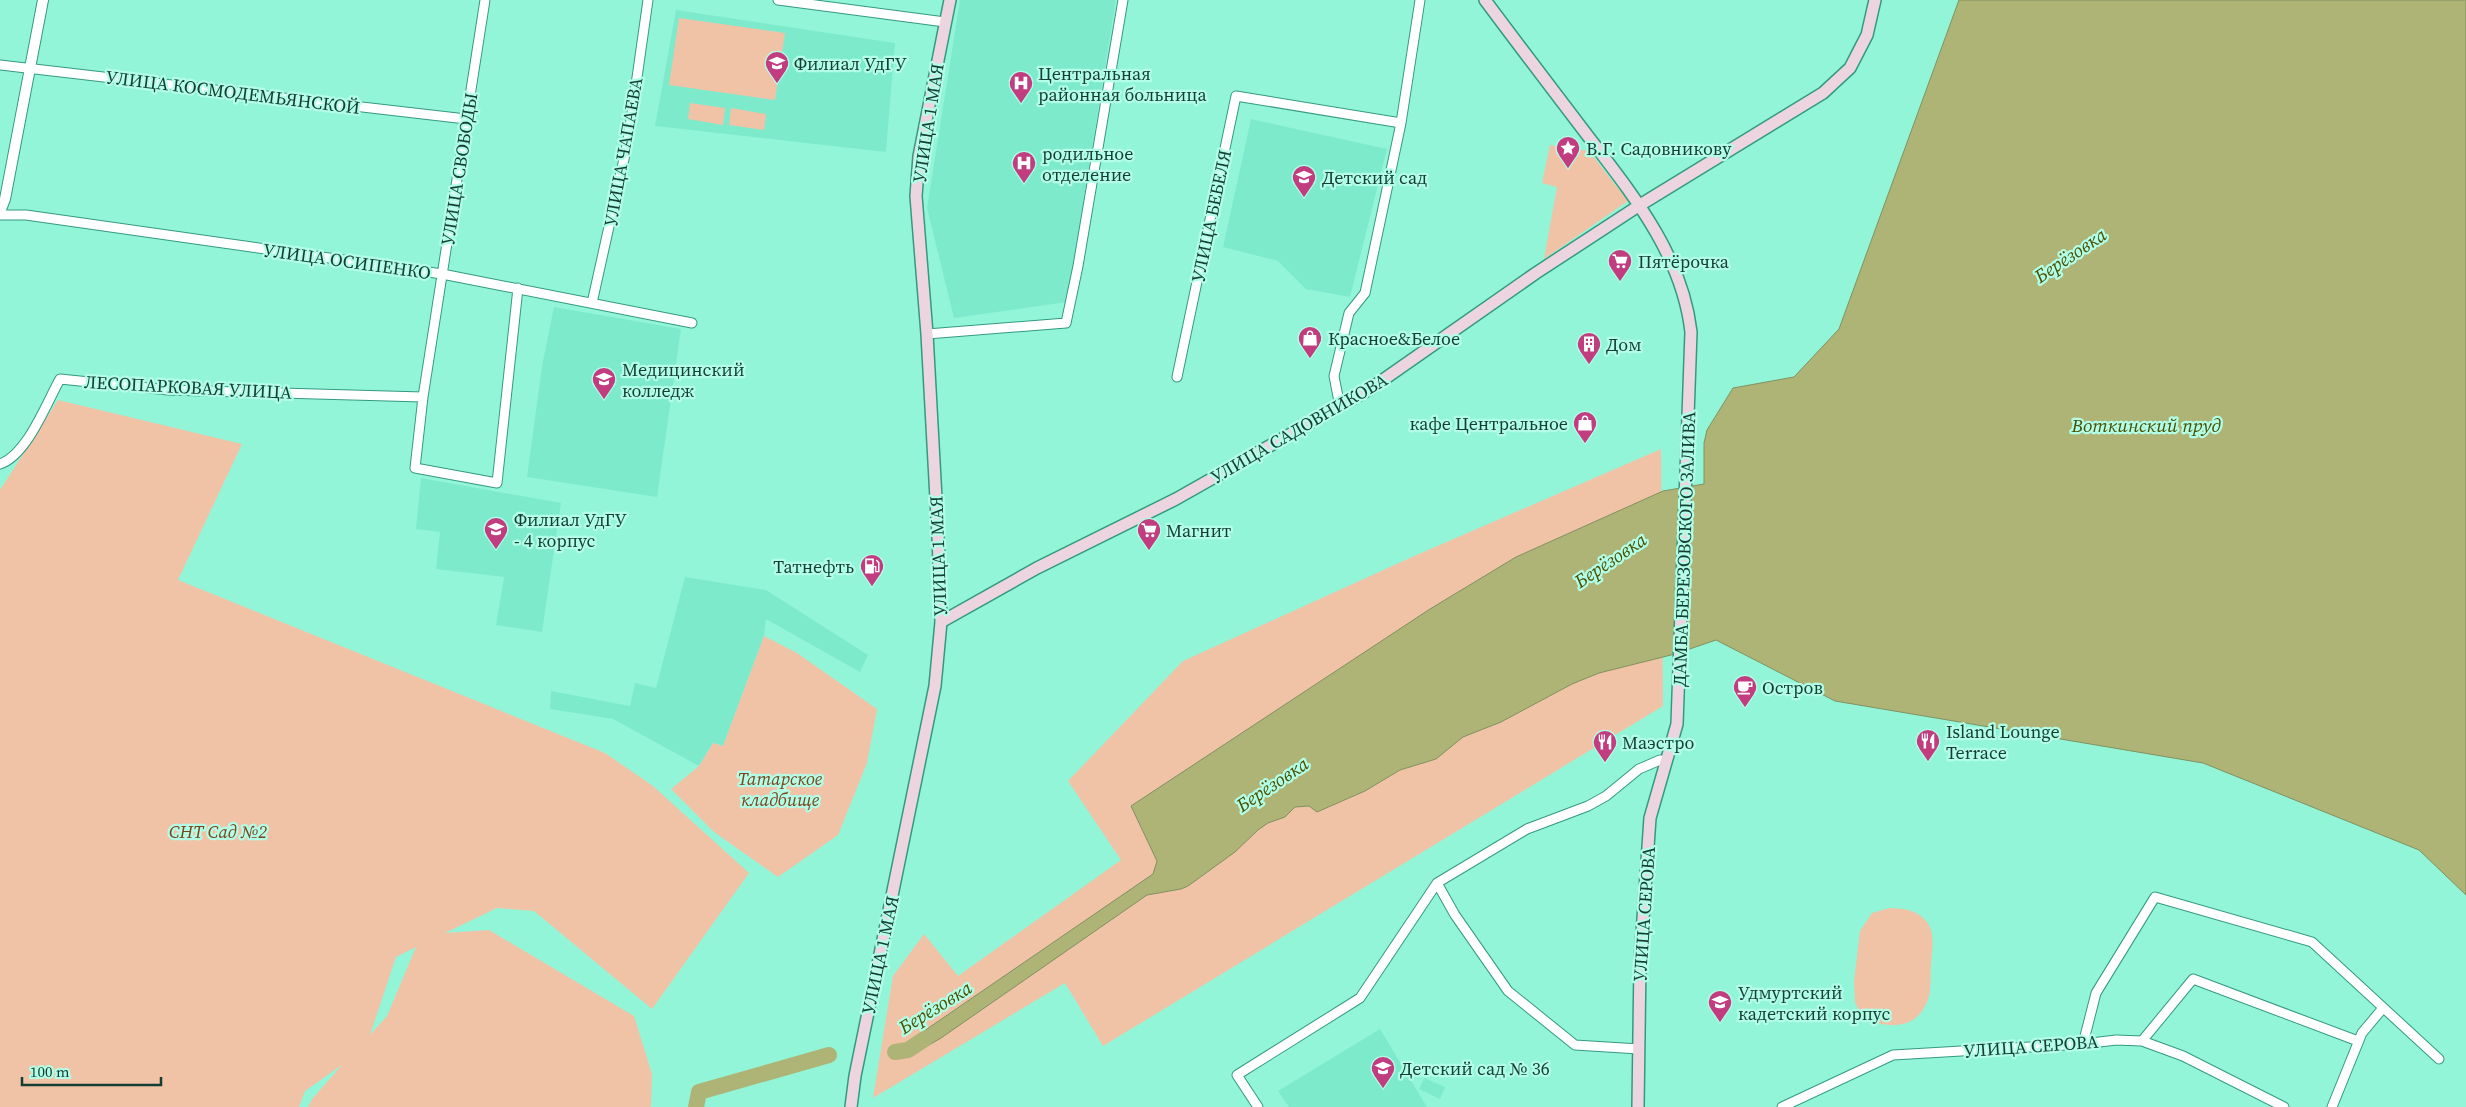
<svg xmlns="http://www.w3.org/2000/svg" width="2466" height="1107" font-family="'Source Serif 4',serif">
  <style>
    .built { fill: #7eeacc }
    .green { fill: #f0c3a7; fill-rule: evenodd }
    .water { fill: #aeb475; stroke: #809161 }
    .lines { fill: none; stroke-linecap: round; stroke-linejoin: round }
    .river { stroke: #aeb475; stroke-width: 16 }
    .minor-casing { stroke: #339a81; stroke-width: 11 }
    .tertiary-casing { stroke: #339a81; stroke-width: 12 }
    .secondary-casing { stroke: #339a81; stroke-width: 14 }
    .minor { stroke: #fff; stroke-width: 9 }
    .tertiary { stroke: #fff; stroke-width: 10 }
    .secondary { stroke: #ecd5df; stroke-width: 11 }
    .labels { text-anchor: middle; dominant-baseline: central; stroke-width: 4.5; stroke-linejoin: round; paint-order: stroke }
    .poi-label { font-size: 18px; fill: #143e33; stroke: #b2fee7; text-anchor: start }
    .street-label { font-size: 18px; fill: #143e33; stroke: #b2fee7 }
    .park-label { font-size: 18px; font-style: italic; fill: #7b441d; stroke: #b2fee7 }
    .water-label { font-size: 19px; font-style: italic; fill: #4a4f00; stroke: #b2fee7 }
  </style>
  <rect width="100%" height="100%" fill="#93f5d8"/>
  <path class="built" d="M 960,0 L 1116,0 L 1067,302 L 954,318 L 927,208 Z
    M 676,10 L 895,43 L 886,152 L 655,126 Z
    M 1251,119 L 1387,149 L 1350,297 L 1306,289 L 1278,261 L 1223,247 Z
    M 554,307 L 681,329 L 657,497 L 527,477 L 542,366 Z
    M 421,478 L 561,503 L 542,632 L 496,625 L 504,577 L 436,569 L 440,532 L 416,529 Z
    M 685,577 L 766,590 L 868,655 L 860,672 L 766,619 L 764,636 L 723,746 L 713,743 L 699,766 L 613,719 L 550,709 L 551,691 L 630,706 L 635,683 L 656,688 Z
    M 1380,1029 L 1427,1107 L 1289,1107 L 1278,1091 Z
    M 1424,1078 L 1445,1087 L 1440,1099 L 1419,1089 Z"/>
  <path class="green" d="M 679,18 L 785,33 L 775,100 L 669,85 Z
    M 690,103 L 725,108 L 723,125 L 688,119 Z
    M 731,108 L 766,114 L 764,130 L 729,125 Z
    M 1550,145 L 1589,151 L 1628,201 L 1544,259 L 1557,187 L 1542,183 Z
    M 58,400 L 242,444 L 178,580 L 605,753 L 653,786 L 749,873 L 652,1009 L 534,911 L 497,908 L 445,933 L 489,930 L 634,1016 L 652,1074 L 651,1107 L 308,1107 L 312,1099 L 342,1065 L 305,1091 L 299,1107 L 0,1107 L 0,490 ZM 416,947 L 387,1016 L 370,1035 L 396,957 Z
    M 1661,449 L 1663,706 L 1103,1046 L 1065,983 L 873,1098 L 893,976 L 924,934 L 958,976 L 1121,860 L 1068,781 L 1183,661 L 1412,557 Z
    M 764,636 L 797,653 L 877,709 L 867,763 L 838,835 L 778,877 L 714,832 L 671,789 L 699,766 L 713,743 L 723,746 Z
    M 1890,908 C 1904,909 1915,909 1925,920 C 1936,931 1932,949 1931,964 C 1930,975 1932,992 1927,1002 C 1915,1031 1887,1028 1862,1018 L 1855,1002 L 1854,981 L 1860,931 L 1872,913 Z"/>
  <path class="water" d="M 1959,0 L 2466,0 L 2466,895 L 2419,850 L 2203,763 L 1835,701 L 1716,640 L 1675,654 L 1599,673 L 1572,684 L 1501,722 L 1463,737 L 1436,759 L 1400,770 L 1365,791 L 1317,812 L 1309,806 L 1295,807 L 1285,817 L 1268,823 L 1258,830 L 1235,852 L 1188,886 L 1181,889 L 1147,895 L 941,1038 L 912,1055 L 908,1050 L 908,1042 L 1153,874 L 1157,861 L 1131,806 L 1430,609 L 1516,557 L 1663,491 L 1704,484 L 1704,443 L 1707,430 L 1733,388 L 1794,377 L 1839,329 Z"/>
  <g class="lines">
    <path class="river" d="M 895,1052 L 908,1050 L 926,1038
      M 696,1107 L 699,1092 L 829,1055"/>
    <g class="minor-casing">
      <path id="minor" d="M 485,0 L 423,397 L 415,468 L 497,483 L 518,288
        M 778,0 L 945,22
        M 0,65 L 466,119
        M 0,215 L 26,215 L 442,274 L 692,323
        M 592,303 L 628,141 L 648,0
        M 927,334 L 1066,323 L 1078,266 L 1123,0
        M 1177,377 L 1236,96 L 1401,123
        M 1340,407 L 1334,376 L 1349,313 L 1365,293 L 1401,123 L 1420,0
        M 0,464 C 27,455 46,404 60,379 L 168,390 L 423,397
        M 1437,883 L 1455,915 L 1508,991 L 1575,1045 L 1639,1049
        M 2142,1041 L 2193,979 L 2358,1041
        M 2083,1044 L 2096,993 L 2155,897 L 2312,942 L 2439,1059
        M 1258,1107 L 1237,1075 L 1360,998 L 1437,883 L 1527,829 L 1588,806 L 1606,796 L 1639,769 L 1660,760 L 1666,761
        M 1782,1107 L 1893,1055 L 2083,1044 L 2116,1040 L 2142,1041 L 2183,1056 L 2284,1107
        M 2332,1107 L 2362,1033 L 2383,1008"/>
    </g>
    <g class="tertiary-casing">
      <path id="tertiary" d="M 0,212 L 5,199 L 43,0"/>
    </g>
    <g class="secondary-casing">
      <path id="secondary" d="M 1485,0 C 1517,43 1549,85 1581,127 C 1628,189 1682,252 1691,332 L 1677,724 L 1650,818 L 1640,962 L 1638,1107
        M 941,622 L 1037,568 L 1176,499 L 1370,389 L 1536,273 L 1640,205 L 1823,93 L 1850,68 L 1867,35 L 1875,0
        M 851,1107 L 855,1076 L 935,686 L 941,622 L 938,535 L 927,334 L 916,196 L 919,156 L 950,0"/>
    </g>
    <use href="#minor" class="minor"/>
    <use href="#tertiary" class="tertiary"/>
    <use href="#secondary" class="secondary"/>
  </g>
  <defs>
    <g id="university-pin" transform="scale(1.25)"><path d="M0 17L-7.5 6A9.5 9.5 0 1 1 7.5 6Z" fill="#c23d80" stroke="#b2fee7"/><path d="M0-5L7-2L0 1L-7-2ZM-4 1L0 2.5L4 1V4Q0 6-4 4Z" fill="#fff"/></g>
    <g id="hospital-pin" transform="scale(1.25)"><path d="M0 17L-7.5 6A9.5 9.5 0 1 1 7.5 6Z" fill="#c23d80" stroke="#b2fee7"/><path d="M-5-5h3v3.5h4V-5h3V5h-3V1.5h-4V5h-3Z" fill="#fff"/></g>
    <g id="sight-pin" transform="scale(1.25)"><path d="M0 17L-7.5 6A9.5 9.5 0 1 1 7.5 6Z" fill="#c23d80" stroke="#b2fee7"/><path d="M0-6L1.8-2.2L6-1.7L2.9 1.2L3.7 5.4L0 3.3L-3.7 5.4L-2.9 1.2L-6-1.7L-1.8-2.2Z" fill="#fff"/></g>
    <g id="school-pin" transform="scale(1.25)"><path d="M0 17L-7.5 6A9.5 9.5 0 1 1 7.5 6Z" fill="#c23d80" stroke="#b2fee7"/><path d="M0-5L7-2L0 1L-7-2ZM-4 1L0 2.5L4 1V4Q0 6-4 4Z" fill="#fff"/></g>
    <g id="supermarket-pin" transform="scale(1.25)"><path d="M0 17L-7.5 6A9.5 9.5 0 1 1 7.5 6Z" fill="#c23d80" stroke="#b2fee7"/><path d="M-6-5.5h2.5l.6 2H6L4.5 2H-2.5L-4.4-4H-6ZM-1.5 3.2a1.3 1.3 0 1 0 .1 0ZM3 3.2a1.3 1.3 0 1 0 .1 0Z" fill="#fff"/></g>
    <g id="shop-pin" transform="scale(1.25)"><path d="M0 17L-7.5 6A9.5 9.5 0 1 1 7.5 6Z" fill="#c23d80" stroke="#b2fee7"/><path d="M-5-2.5h2.3a2.7 3.5 0 0 1 5.4 0H5L5.5 6h-11ZM-1.5-2.5h3a1.5 2.3 0 0 0-3 0Z" fill="#fff"/></g>
    <g id="building-pin" transform="scale(1.25)"><path d="M0 17L-7.5 6A9.5 9.5 0 1 1 7.5 6Z" fill="#c23d80" stroke="#b2fee7"/><path d="M-4-6H4V6H1V3H-1V6H-4ZM-2.5-4.3h1.7v1.8h-1.7ZM.8-4.3h1.7v1.8H.8ZM-2.5-1h1.7V.8h-1.7ZM.8-1h1.7V.8H.8Z" fill="#fff"/></g>
    <g id="fuel-pin" transform="scale(1.25)"><path d="M0 17L-7.5 6A9.5 9.5 0 1 1 7.5 6Z" fill="#c23d80" stroke="#b2fee7"/><path d="M-5.5-6h7V0h2V4h1.3V-2.5L3-4.5l.8-.8L6-3V5H2.5V1h-1V6h-7ZM-4.2-4.7v3.2H.2V-4.7Z" fill="#fff"/></g>
    <g id="cafe-pin" transform="scale(1.25)"><path d="M0 17L-7.5 6A9.5 9.5 0 1 1 7.5 6Z" fill="#c23d80" stroke="#b2fee7"/><path d="M-5.5-4.5H6V0H3Q3 3.5 0 3.5H-2.5Q-5.5 3.5-5.5 0ZM3-3.2v2h1.7v-2ZM-6 4.5H4V6H-6Z" fill="#fff"/></g>
    <g id="restaurant-pin" transform="scale(1.25)"><path d="M0 17L-7.5 6A9.5 9.5 0 1 1 7.5 6Z" fill="#c23d80" stroke="#b2fee7"/><path d="M-5-6h1v4h1v-4h1v4h1v-4h1v5L-1.5 .5V6h-2V.5L-5-1ZM5-6V6H3V1.5H1.5Q1.5-4 5-6Z" fill="#fff"/></g>
  </defs>
  <g fill-rule="evenodd">
    <use href="#university-pin" x="777" y="63"/>
    <use href="#hospital-pin" x="1021" y="83"/>
    <use href="#sight-pin" x="1568" y="148"/>
    <use href="#hospital-pin" x="1024" y="163"/>
    <use href="#school-pin" x="1304" y="177"/>
    <use href="#supermarket-pin" x="1620" y="261"/>
    <use href="#shop-pin" x="1310" y="338"/>
    <use href="#building-pin" x="1589" y="344"/>
    <use href="#university-pin" x="604" y="379"/>
    <use href="#shop-pin" x="1585" y="423"/>
    <use href="#university-pin" x="496" y="529"/>
    <use href="#supermarket-pin" x="1149" y="530"/>
    <use href="#fuel-pin" x="872" y="566"/>
    <use href="#cafe-pin" x="1745" y="687"/>
    <use href="#restaurant-pin" x="1928" y="741"/>
    <use href="#restaurant-pin" x="1605" y="742"/>
    <use href="#school-pin" x="1720" y="1002"/>
    <use href="#school-pin" x="1383" y="1068"/>
  </g>
  <g class="labels">
    <g class="poi-label">
      <text x="794" y="63">Филиал УдГУ</text>
      <text x="1038" y="73">Центральная<tspan x="1038" dy="21">районная больница</tspan></text>
      <text x="1586" y="148">В.Г. Садовникову</text>
      <text x="1042" y="153">родильное<tspan x="1042" dy="21">отделение</tspan></text>
      <text x="1322" y="177">Детский сад</text>
      <text x="1638" y="261">Пятёрочка</text>
      <text x="1328" y="338">Красное&amp;Белое</text>
      <text x="1606" y="344">Дом</text>
      <text x="622" y="369">Медицинский<tspan x="622" dy="21">колледж</tspan></text>
      <text x="1568" y="423" text-anchor="end">кафе Центральное</text>
      <text x="514" y="519">Филиал УдГУ<tspan x="514" dy="21">- 4 корпус</tspan></text>
      <text x="1166" y="530">Магнит</text>
      <text x="854" y="566" text-anchor="end">Татнефть</text>
      <text x="1762" y="687">Остров</text>
      <text x="1946" y="731">Island Lounge<tspan x="1946" dy="21">Terrace</tspan></text>
      <text x="1622" y="742">Маэстро</text>
      <text x="1738" y="992">Удмуртский<tspan x="1738" dy="21">кадетский корпус</tspan></text>
      <text x="1400" y="1068">Детский сад № 36</text>
    </g>
    <g class="street-label">
      <text transform="translate(233 92) rotate(7)">УЛИЦА КОСМОДЕМЬЯНСКОЙ</text>
      <text transform="translate(928 123) rotate(-81)">УЛИЦА 1 МАЯ</text>
      <text transform="translate(623 152) rotate(-80)">УЛИЦА ЧАПАЕВА</text>
      <text transform="translate(459 169) rotate(-81)">УЛИЦА СВОБОДЫ</text>
      <text transform="translate(1211 216) rotate(-78)">УЛИЦА БЕБЕЛЯ</text>
      <text transform="translate(347 261) rotate(8)">УЛИЦА ОСИПЕНКО</text>
      <text transform="translate(188 387) rotate(3)">ЛЕСОПАРКОВАЯ УЛИЦА</text>
      <text transform="translate(1299 428) rotate(-30)">УЛИЦА САДОВНИКОВА</text>
      <text transform="translate(1684 549) rotate(-88)">ДАМБА БЕРЕЗОВСКОГО ЗАЛИВА</text>
      <text transform="translate(938 556) rotate(-92)">УЛИЦА 1 МАЯ</text>
      <text transform="translate(1644 914) rotate(-86)">УЛИЦА СЕРОВА</text>
      <text transform="translate(880 955) rotate(-78)">УЛИЦА 1 МАЯ</text>
      <text transform="translate(2031 1046) rotate(-4)">УЛИЦА СЕРОВА</text>
    </g>
    <g class="park-label">
      <text x="780" y="778">Татарское<tspan x="780" dy="21">кладбище</tspan></text>
      <text x="218" y="831">СНТ Сад №2</text>
    </g>
    <g class="water-label">
      <text transform="translate(2070 255) rotate(-34)">Берёзовка</text>
      <text x="2146" y="425">Воткинский пруд</text>
      <text transform="translate(1610 560) rotate(-34)">Берёзовка</text>
      <text transform="translate(1272 784) rotate(-34)">Берёзовка</text>
      <text transform="translate(935 1007) rotate(-32)">Берёзовка</text>
    </g>
  </g>
  <path d="M22 1077v8h139v-8" fill="none" stroke="#143e33" stroke-width="2.5"/>
  <text x="30" y="1077" font-size="15" fill="#143e33" stroke="#b2fee7" stroke-width="4" paint-order="stroke">100 m</text>
</svg>
